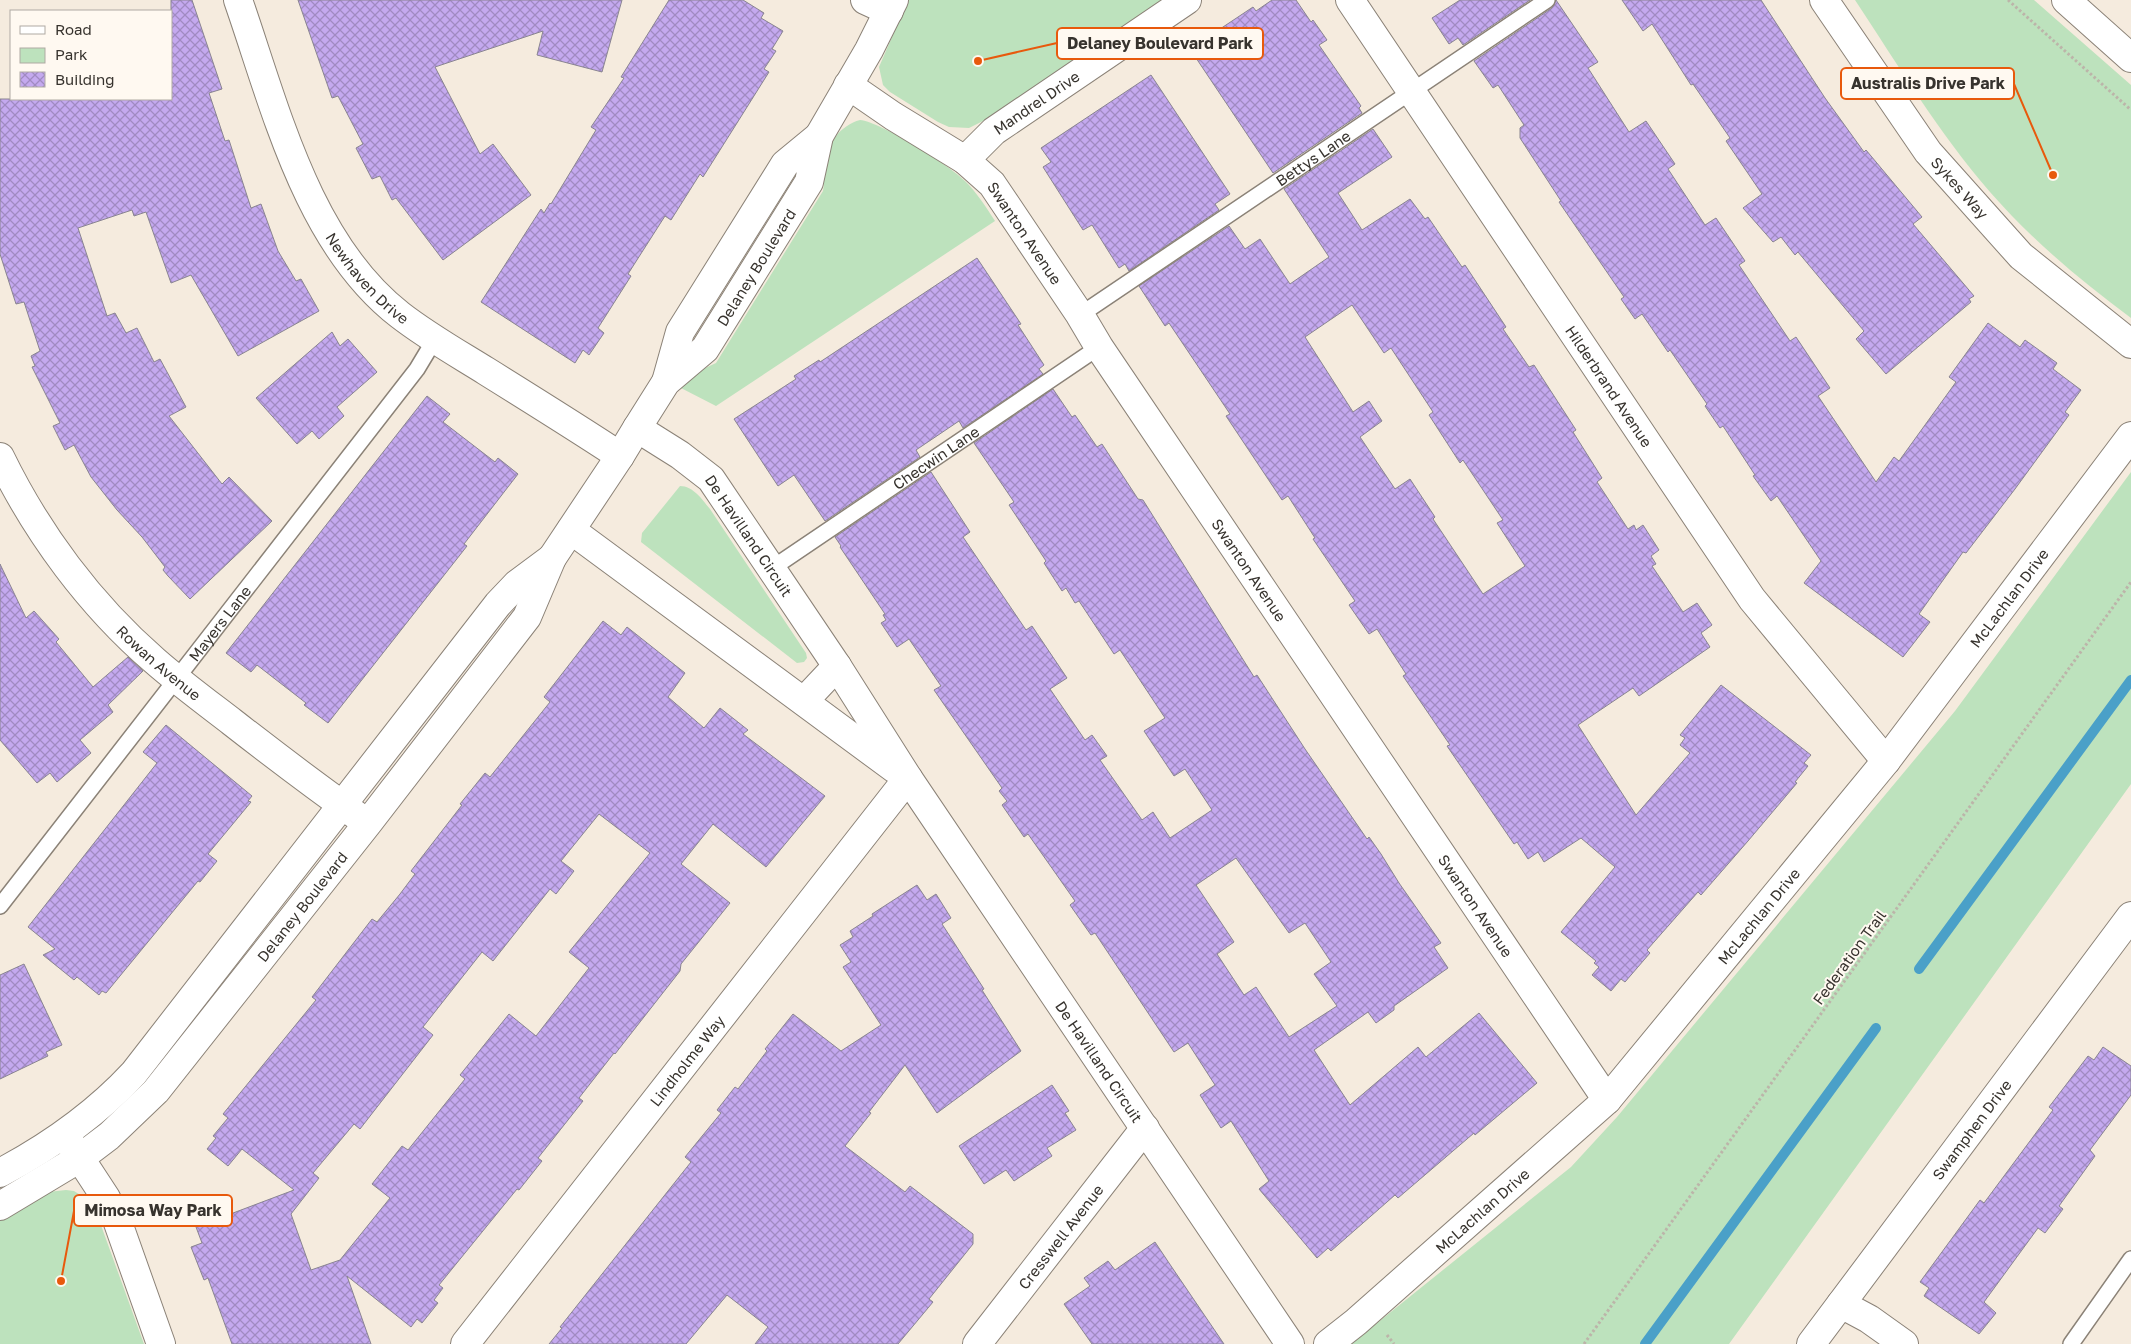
<svg xmlns="http://www.w3.org/2000/svg" width="2131" height="1344" font-family="'Golos Text',sans-serif">
  <style>
    .park { fill: #bde2bd }
    .lines { fill: none; stroke-linecap: round; stroke-linejoin: round }
    .stream { stroke: #4aa0c8; stroke-width: 10 }
    .building { fill: url(#building-cross-hatch); stroke: #898491; fill-rule: evenodd }
    .lane-casing { stroke: #8b8277; stroke-width: 18 }
    .street-casing { stroke: #8b8277; stroke-width: 30 }
    .path { stroke: #bcb4a9; stroke-width: 3; stroke-dasharray: 2.5 2.5; stroke-linecap: butt }
    .lane { stroke: #fff; stroke-width: 15 }
    .street { stroke: #fff; stroke-width: 28 }
    .labels { text-anchor: middle; dominant-baseline: central; stroke-width: 4; stroke-linejoin: round; paint-order: stroke }
    .street-label { font-size: 15px; fill: #37332e; stroke: #fff9f1 }
    .leader { fill: none; stroke: #e8590c; stroke-width: 2 }
    .callout-dot { fill: #e8590c; stroke: #fff9f1; stroke-width: 2 }
    .callout { fill: #fff9f1; stroke: #e8590c; stroke-width: 2 }
    .callout-label { font-size: 16px; text-anchor: middle; font-weight: bold; fill: #37332e }
  </style>
  <defs>
    <pattern id="building-cross-hatch" width="8" height="8" patternUnits="userSpaceOnUse" patternTransform="scale(1.25)"><rect width="8" height="8" fill="#c4a9ef"/><path d="M0 0l8 8M0 8l8-8" fill="none" stroke="#a08ac2"/></pattern>
  </defs>
  <rect width="100%" height="100%" fill="#f5ebde"/>
  <path class="park" d="M 908,0 L 1165,0 L 987,119 L 969,128 L 949,127 L 938,122 L 890,92 L 883,85 L 879,67 Z
    M 1855,0 L 2034,0 L 2131,85 L 2131,318 C 2080,280 2032,240 1990,192 C 1939,133 1898,65 1855,0 Z
    M 860,120 C 881,122 949,165 965,181 C 977,193 986,207 995,221 L 716,406 L 679,387 L 701,370 L 716,363 L 823,191 C 825,182 823,173 824,164 C 826,144 841,125 860,120 Z
    M 2131,472 L 2131,784 L 1729,1344 L 1351,1344 L 1571,1167 L 1617,1117 L 1955,711 Z
    M 680,486 C 693,486 702,499 710,509 L 806,653 L 807,658 L 804,662 L 797,663 L 641,542 L 642,533 Z
    M 66,1190 L 74,1191 L 82,1196 L 98,1217 L 144,1344 L 0,1344 L 0,1217 L 48,1192 Z"/>
  <g class="lines">
    <path class="stream" d="M 1919,969 L 2131,680
      M 1645,1344 L 1876,1028"/>
  </g>
  <path class="building" d="M 171,0 L 192,0 L 222,89 L 209,93 L 225,141 L 229,140 L 251,208 L 261,204 L 278,251 L 296,281 L 301,279 L 319,311 L 238,356 L 191,275 L 171,283 L 146,212 L 134,216 L 132,210 L 78,228 L 107,316 L 115,313 L 126,333 L 137,328 L 154,362 L 160,359 L 186,407 L 169,416 L 222,484 L 229,477 L 272,521 L 190,599 L 168,576 L 163,570 L 165,567 L 142,537 L 117,510 L 91,477 L 74,445 L 65,450 L 53,426 L 60,423 L 32,367 L 35,366 L 31,356 L 40,351 L 24,302 L 16,304 L 0,254 L 0,99 L 171,99 Z
    M 298,0 L 622,0 L 602,72 L 537,55 L 543,31 L 435,67 L 480,154 L 493,144 L 531,195 L 443,260 L 396,198 L 392,200 L 380,176 L 372,179 L 356,148 L 363,144 L 338,96 L 332,98 Z
    M 669,0 L 743,0 L 764,13 L 761,18 L 783,31 L 772,49 L 776,51 L 764,69 L 769,72 L 737,123 L 703,177 L 700,174 L 671,220 L 665,216 L 628,274 L 631,276 L 598,328 L 604,333 L 589,355 L 583,350 L 575,363 L 481,302 L 541,209 L 544,213 L 550,203 L 551,204 L 596,130 L 591,127 L 624,78 L 621,77 Z
    M 1272,0 L 1296,0 L 1311,22 L 1313,20 L 1327,40 L 1319,45 L 1361,106 L 1359,108 L 1362,113 L 1273,173 L 1190,49 L 1253,7 L 1256,11 Z
    M 1460,0 L 1530,0 L 1463,45 L 1458,38 L 1449,44 L 1432,18 Z
    M 1556,0 L 1598,62 L 1588,68 L 1629,132 L 1646,121 L 1675,164 L 1668,169 L 1705,225 L 1716,218 L 1745,261 L 1739,265 L 1790,341 L 1796,337 L 1830,388 L 1818,396 L 1876,482 L 1894,457 L 1899,461 L 1956,382 L 1949,377 L 1988,323 L 2020,347 L 2025,340 L 2057,363 L 2053,369 L 2081,390 L 2065,412 L 2069,415 L 2015,489 L 1966,553 L 1963,552 L 1919,614 L 1930,622 L 1903,657 L 1804,583 L 1821,561 L 1777,496 L 1771,501 L 1753,476 L 1755,475 L 1723,426 L 1720,428 L 1705,406 L 1707,404 L 1670,350 L 1668,352 L 1642,314 L 1635,319 L 1621,299 L 1624,297 L 1559,202 L 1561,201 L 1520,138 L 1520,128 L 1524,125 L 1498,85 L 1493,88 L 1474,61 L 1552,8 Z
    M 1622,0 L 1761,0 L 1825,98 L 1864,152 L 1866,150 L 1922,217 L 1913,224 L 1974,296 L 1969,299 L 1971,302 L 1886,374 L 1856,339 L 1864,331 L 1798,252 L 1795,255 L 1781,237 L 1773,242 L 1743,208 L 1762,194 L 1726,141 L 1730,138 L 1693,84 L 1691,85 L 1652,24 L 1643,31 Z
    M 1151,75 L 1230,194 L 1215,204 L 1219,210 L 1129,271 L 1125,264 L 1119,268 L 1092,225 L 1083,230 L 1043,167 L 1051,162 L 1041,148 Z
    M 1373,129 L 1392,157 L 1338,193 L 1362,230 L 1410,199 L 1425,219 L 1428,217 L 1462,267 L 1465,265 L 1506,327 L 1503,329 L 1529,367 L 1534,365 L 1576,430 L 1573,432 L 1602,478 L 1597,482 L 1628,529 L 1634,525 L 1636,530 L 1643,525 L 1659,550 L 1651,556 L 1656,564 L 1652,566 L 1683,612 L 1697,603 L 1712,625 L 1701,633 L 1710,647 L 1639,696 L 1633,688 L 1578,725 L 1636,815 L 1690,753 L 1680,745 L 1685,738 L 1680,735 L 1721,685 L 1811,755 L 1804,763 L 1808,766 L 1795,782 L 1797,783 L 1748,841 L 1701,895 L 1698,892 L 1647,950 L 1650,953 L 1625,982 L 1621,979 L 1611,991 L 1592,975 L 1599,967 L 1594,963 L 1596,961 L 1561,932 L 1615,867 L 1581,838 L 1544,862 L 1538,852 L 1528,859 L 1517,842 L 1514,844 L 1447,746 L 1450,745 L 1403,676 L 1406,674 L 1377,629 L 1369,634 L 1349,605 L 1355,601 L 1313,539 L 1315,538 L 1288,496 L 1282,500 L 1226,416 L 1230,414 L 1169,323 L 1165,326 L 1139,286 L 1229,226 L 1245,249 L 1260,239 L 1290,284 L 1329,257 L 1284,189 ZM 1352,305 L 1384,353 L 1391,348 L 1433,412 L 1429,415 L 1460,463 L 1463,460 L 1503,520 L 1497,523 L 1525,566 L 1483,594 L 1433,519 L 1435,517 L 1410,479 L 1395,489 L 1360,437 L 1382,421 L 1369,401 L 1353,412 L 1305,337 Z
    M 977,258 L 1021,324 L 1018,325 L 1044,365 L 1039,369 L 1043,374 L 963,428 L 959,421 L 916,450 L 920,457 L 825,521 L 794,475 L 778,486 L 734,419 L 796,379 L 794,376 L 819,360 L 820,362 Z
    M 332,332 L 340,346 L 348,339 L 377,372 L 337,407 L 344,416 L 319,439 L 312,431 L 297,444 L 256,398 Z
    M 1053,389 L 1072,417 L 1075,415 L 1097,447 L 1102,444 L 1138,499 L 1143,500 L 1254,677 L 1257,675 L 1305,749 L 1367,839 L 1369,837 L 1381,854 L 1399,883 L 1441,943 L 1434,947 L 1448,968 L 1394,1006 L 1394,1010 L 1376,1023 L 1368,1012 L 1314,1050 L 1350,1105 L 1418,1047 L 1426,1057 L 1479,1013 L 1537,1083 L 1475,1135 L 1474,1133 L 1398,1198 L 1395,1195 L 1331,1251 L 1328,1248 L 1317,1258 L 1259,1189 L 1269,1181 L 1231,1121 L 1221,1128 L 1200,1095 L 1215,1085 L 1188,1043 L 1174,1052 L 1095,933 L 1091,935 L 1070,905 L 1075,901 L 1028,834 L 1024,837 L 1002,805 L 1007,801 L 999,791 L 1002,788 L 934,690 L 941,686 L 909,639 L 897,647 L 881,623 L 886,620 L 883,615 L 885,614 L 840,547 L 841,546 L 835,537 L 931,472 L 970,532 L 963,537 L 1026,630 L 1032,626 L 1067,678 L 1050,689 L 1085,740 L 1092,735 L 1107,756 L 1100,760 L 1142,820 L 1153,812 L 1170,838 L 1212,810 L 1185,769 L 1174,776 L 1144,731 L 1165,718 L 1120,650 L 1114,654 L 1079,601 L 1075,603 L 1066,588 L 1062,591 L 1044,563 L 1046,561 L 1009,505 L 1014,502 L 974,443 ZM 1236,858 L 1289,933 L 1305,923 L 1331,962 L 1314,974 L 1337,1006 L 1289,1037 L 1256,987 L 1244,995 L 1217,954 L 1234,942 L 1196,885 Z
    M 427,396 L 450,414 L 443,422 L 495,462 L 498,458 L 518,474 L 464,544 L 467,546 L 328,723 L 304,705 L 306,703 L 257,665 L 251,672 L 226,653 Z
    M 0,564 L 26,618 L 34,611 L 59,639 L 56,642 L 93,687 L 128,657 L 143,671 L 108,705 L 113,712 L 80,740 L 91,753 L 57,782 L 50,773 L 37,783 L 0,740 Z
    M 603,621 L 621,635 L 627,627 L 685,673 L 668,697 L 704,728 L 720,708 L 748,730 L 743,734 L 825,796 L 766,867 L 713,824 L 681,864 L 730,903 L 681,964 L 680,971 L 615,1054 L 614,1053 L 579,1098 L 583,1101 L 538,1158 L 542,1161 L 519,1190 L 517,1189 L 439,1285 L 443,1288 L 434,1300 L 438,1303 L 422,1323 L 417,1319 L 411,1327 L 347,1276 L 371,1344 L 232,1344 L 208,1278 L 204,1280 L 191,1247 L 202,1243 L 196,1227 L 294,1190 L 242,1149 L 228,1166 L 207,1149 L 216,1138 L 213,1136 L 228,1118 L 223,1114 L 316,1000 L 312,997 L 372,919 L 377,922 L 400,894 L 415,874 L 411,871 L 462,805 L 460,804 L 485,773 L 490,777 L 550,702 L 544,697 ZM 599,814 L 650,853 L 569,952 L 589,968 L 536,1036 L 509,1014 L 460,1075 L 465,1079 L 408,1150 L 402,1146 L 372,1184 L 390,1198 L 340,1260 L 311,1270 L 291,1214 L 319,1178 L 313,1173 L 354,1124 L 360,1129 L 433,1035 L 423,1027 L 482,952 L 493,961 L 550,889 L 556,894 L 574,871 L 561,861 Z
    M 166,725 L 252,796 L 248,801 L 251,802 L 208,854 L 217,861 L 200,882 L 198,881 L 106,993 L 102,991 L 99,995 L 77,977 L 74,980 L 43,955 L 55,949 L 28,927 L 157,763 L 143,752 Z
    M 917,885 L 927,900 L 936,894 L 951,918 L 942,924 L 984,989 L 982,990 L 1021,1051 L 937,1113 L 905,1065 L 869,1112 L 871,1113 L 845,1146 L 905,1192 L 910,1186 L 973,1234 L 973,1244 L 929,1299 L 933,1302 L 898,1344 L 755,1344 L 768,1327 L 727,1295 L 686,1344 L 549,1344 L 562,1328 L 560,1327 L 691,1162 L 685,1157 L 721,1113 L 717,1110 L 735,1087 L 738,1089 L 767,1051 L 765,1049 L 793,1014 L 841,1051 L 881,1025 L 843,967 L 851,962 L 840,945 L 853,937 L 850,931 L 873,916 L 872,914 Z
    M 24,964 L 62,1045 L 46,1052 L 48,1056 L 0,1079 L 0,975 Z
    M 2103,1047 L 2131,1066 L 2131,1095 L 2090,1150 L 2095,1156 L 2059,1206 L 2063,1209 L 2045,1233 L 2038,1228 L 1984,1302 L 1996,1313 L 1979,1334 L 1924,1296 L 1929,1288 L 1920,1282 L 1980,1200 L 1984,1203 L 2053,1110 L 2049,1107 L 2088,1056 L 2094,1060 Z
    M 1052,1085 L 1069,1111 L 1065,1113 L 1076,1130 L 1047,1148 L 1052,1156 L 1014,1181 L 1006,1170 L 984,1184 L 959,1146 Z
    M 1155,1242 L 1169,1263 L 1224,1344 L 1092,1344 L 1064,1304 L 1090,1286 L 1084,1278 L 1108,1261 L 1115,1270 Z"/>
  <g class="lines">
    <g class="lane-casing">
      <g id="lane">
        <path id="s1" d="M 1080,315 L 1547,0"/>
        <path id="s2" d="M 771,569 L 1099,347"/>
        <path id="s3" d="M 0,906 L 417,369 L 435,339"/>
        <path d="M 2071,1344 L 2131,1259"/>
      </g>
    </g>
    <g class="street-casing">
      <g id="street">
        <path id="s4" d="M 238,0 C 275,106 307,243 400,315 C 427,336 457,353 486,371 C 531,399 576,427 620,456"/>
        <path d="M 865,0 L 889,11"/>
        <path id="s5" d="M 1350,0 L 1752,599 L 1886,761"/>
        <path id="s6" d="M 1824,0 L 1928,152 L 2021,256 L 2131,344"/>
        <path d="M 2066,0 L 2131,58"/>
        <path id="s7" d="M 848,85 L 893,116 L 965,160 L 992,184 L 1080,315 L 1099,347 L 1607,1100"/>
        <path id="s8" d="M 965,160 L 994,131 L 1187,0"/>
        <path d="M 666,382 L 680,332 L 785,164 L 819,136"/>
        <path id="s9" d="M 637,428 L 680,455 L 711,479 L 837,666 L 908,778 L 1290,1344"/>
        <path id="s10" d="M 0,457 C 37,533 90,605 155,661 C 179,682 206,702 232,722 C 273,754 314,785 356,815"/>
        <path d="M 571,530 L 895,769"/>
        <path d="M 804,701 L 837,666"/>
        <path d="M 70,1143 L 106,1198 L 117,1220 L 161,1344"/>
        <path d="M 0,1173 C 49,1147 96,1114 134,1073 L 498,604 L 517,584 L 552,558"/>
        <path id="s11" d="M 0,1206 L 80,1158 L 109,1136 L 156,1091 L 368,823 L 527,617 L 552,558 L 620,456 L 637,428 L 666,382 L 705,349 L 809,182 L 819,136 L 869,50 L 894,0"/>
        <path d="M 1841,1304 L 1869,1319 L 1904,1344"/>
        <path id="s12" d="M 465,1344 L 908,778"/>
        <path id="s13" d="M 977,1344 L 1145,1128"/>
        <path id="s14" d="M 1328,1344 L 1356,1322 L 1607,1100 L 1886,761 L 2131,436"/>
        <path id="s15" d="M 1811,1344 L 2131,916"/>
      </g>
    </g>
    <path class="path" d="M 2008,0 L 2131,110
      M 1387,1335 L 1394,1344
      M 1584,1344 L 2131,582"/>
    <use href="#lane" class="lane"/>
    <use href="#street" class="street"/>
  </g>
  <g class="labels">
    <g class="street-label">
      <text stroke="none"><textPath href="#s8" startOffset="92">Mandrel Drive</textPath></text>
      <text stroke="none"><textPath href="#s1" startOffset="281">Bettys Lane</textPath></text>
      <text stroke="none"><textPath href="#s6" startOffset="232">Sykes Way</textPath></text>
      <text stroke="none"><textPath href="#s7" startOffset="234">Swanton Avenue</textPath></text>
      <text stroke="none"><textPath href="#s11" startOffset="1218">Delaney Boulevard</textPath></text>
      <text stroke="none"><textPath href="#s4" startOffset="310">Newhaven Drive</textPath></text>
      <text stroke="none"><textPath href="#s5" startOffset="465">Hilderbrand Avenue</textPath></text>
      <text stroke="none"><textPath href="#s2" startOffset="199">Checwin Lane</textPath></text>
      <text stroke="none"><textPath href="#s9" startOffset="158">De Havilland Circuit</textPath></text>
      <text stroke="none"><textPath href="#s7" startOffset="639">Swanton Avenue</textPath></text>
      <text stroke="none"><textPath href="#s14" startOffset="1014">McLachlan Drive</textPath></text>
      <text stroke="none"><textPath href="#s3" startOffset="358">Mayers Lane</textPath></text>
      <text stroke="none"><textPath href="#s10" startOffset="262">Rowan Avenue</textPath></text>
      <text stroke="none"><textPath href="#s11" startOffset="430">Delaney Boulevard</textPath></text>
      <text stroke="none"><textPath href="#s7" startOffset="1044">Swanton Avenue</textPath></text>
      <text stroke="none"><textPath href="#s14" startOffset="609">McLachlan Drive</textPath></text>
      <text transform="translate(1849 957) rotate(-54)">Federation Trail</text>
      <text stroke="none"><textPath href="#s12" startOffset="360">Lindholme Way</textPath></text>
      <text stroke="none"><textPath href="#s9" startOffset="790">De Havilland Circuit</textPath></text>
      <text stroke="none"><textPath href="#s15" startOffset="268">Swamphen Drive</textPath></text>
      <text stroke="none"><textPath href="#s14" startOffset="204">McLachlan Drive</textPath></text>
      <text stroke="none"><textPath href="#s13" startOffset="136">Cresswell Avenue</textPath></text>
    </g>
  </g>
  <path class="leader" d="M978 61L1057 43M2053 175L2014 84M61 1281L74 1211"/>
  <g class="callout-dot">
    <circle cx="978" cy="61" r="5"/>
    <circle cx="2053" cy="175" r="5"/>
    <circle cx="61" cy="1281" r="5"/>
  </g>
  <g class="callout">
    <rect x="1057" y="28" width="206" height="31" rx="5"/>
    <rect x="1841" y="68" width="173" height="31" rx="5"/>
    <rect x="74" y="1195" width="158" height="31" rx="5"/>
  </g>
  <g class="callout-label">
    <text x="1160" y="49">Delaney Boulevard Park</text>
    <text x="1928" y="89">Australis Drive Park</text>
    <text x="153" y="1216">Mimosa Way Park</text>
  </g>
  <rect x="10" y="10" width="162" height="90" fill="#fff9f1" stroke="#afaaa3"/>
  <rect x="20" y="26" width="25" height="8" fill="#ffffff" stroke="#afaaa3"/>
  <text x="55" y="35" font-size="15" fill="#37332e">Road</text>
  <rect x="20" y="48" width="25" height="15" fill="#bde2bd" stroke="#afaaa3"/>
  <text x="55" y="60" font-size="15" fill="#37332e">Park</text>
  <rect x="20" y="72" width="25" height="15" fill="url(#building-cross-hatch)" stroke="#afaaa3"/>
  <text x="55" y="85" font-size="15" fill="#37332e">Building</text>
</svg>
